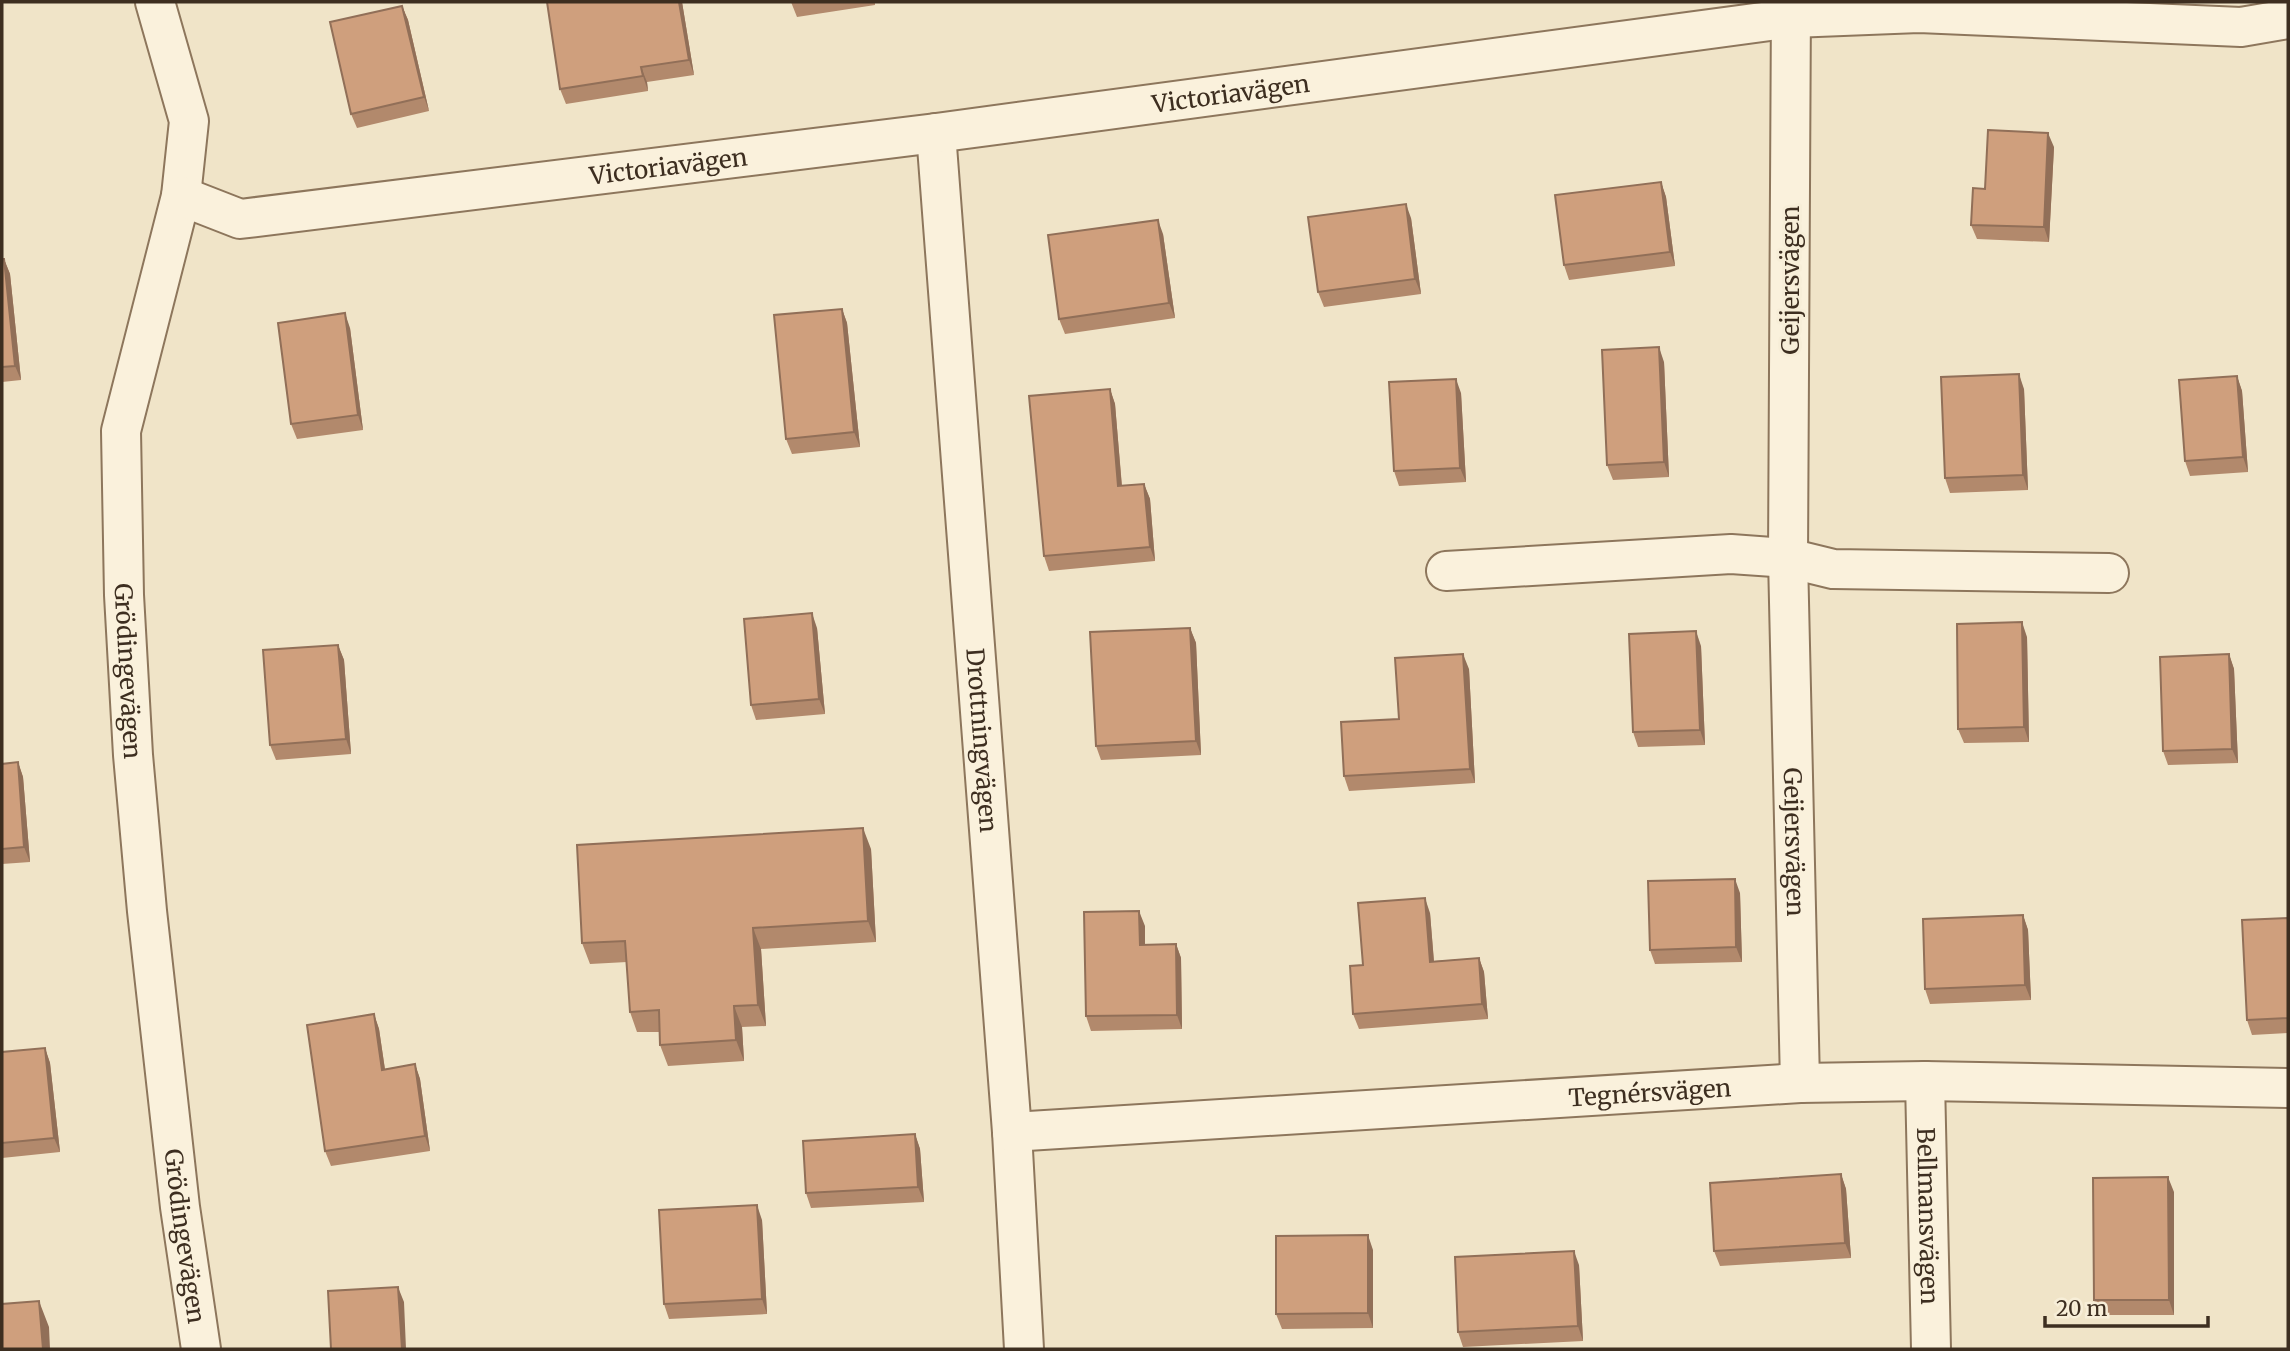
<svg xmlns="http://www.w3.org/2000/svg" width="2290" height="1351" font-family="Merriweather,serif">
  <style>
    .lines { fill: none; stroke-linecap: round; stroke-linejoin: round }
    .minor-casing { stroke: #8d765c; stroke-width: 42 }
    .minor { stroke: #faf1dc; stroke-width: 38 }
    .wall { fill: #b2896c }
    .shaded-wall { fill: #916f58 }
    .building { fill: #cf9f7d; stroke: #916f58; stroke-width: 2 }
    .labels { text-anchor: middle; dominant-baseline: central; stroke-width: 6; stroke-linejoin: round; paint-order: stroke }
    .street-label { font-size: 24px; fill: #3d2e20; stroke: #f7eed8 }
  </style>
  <rect width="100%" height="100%" fill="#f0e4c8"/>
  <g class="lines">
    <g class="minor-casing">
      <g id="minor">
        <path id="s1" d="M 155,2 L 189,121 L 181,196 L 121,431 L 124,595 L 133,755 L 147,911 L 180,1207 L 201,1349"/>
        <path id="s2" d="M 1791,2 L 1788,558 L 1800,1083"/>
        <path id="s3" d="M 936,133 L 1012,1132 L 1024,1349"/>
        <path id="s4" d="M 181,196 L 240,219 L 936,133 L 1792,18 L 1919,13 L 2241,27 L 2288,19"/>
        <path d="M 1446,571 L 1731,554 L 1788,558 L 1833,569 L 2109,573"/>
        <path id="s5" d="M 1925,1081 L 1931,1349"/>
        <path id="s6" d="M 1012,1132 L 1800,1083 L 1925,1081 L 2288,1088"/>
      </g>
    </g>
    <use href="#minor" class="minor"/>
  </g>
  <path class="wall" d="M 682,2 L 694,75 L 647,82 L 648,91 L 566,104 L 560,89 Z
    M 791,2 L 875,2 L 875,5 L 797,17 Z
    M 402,6 L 408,20 L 429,111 L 357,128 L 351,114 Z
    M 2054,147 L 2049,242 L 1977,239 L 1971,225 L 1985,189 Z
    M 1661,182 L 1666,197 L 1675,266 L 1569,280 L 1564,265 Z
    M 1411,218 L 1421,294 L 1324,307 L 1318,292 Z
    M 1163,234 L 1175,318 L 1065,334 L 1059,319 Z
    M 2,259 L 4,259 L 10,274 L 21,380 L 2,382 Z
    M 842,309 L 847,323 L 860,447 L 792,454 L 786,439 Z
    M 350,328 L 363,430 L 297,439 L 291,424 Z
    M 1664,362 L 1669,477 L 1613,480 L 1607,465 Z
    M 2237,376 L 2242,391 L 2248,472 L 2190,476 L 2185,461 Z
    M 1110,389 L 1115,404 L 1122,486 L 1144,484 L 1150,499 L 1155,561 L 1049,571 L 1044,556 Z
    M 2024,389 L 2028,490 L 1950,493 L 1945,478 Z
    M 1461,393 L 1466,482 L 1399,486 L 1394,471 Z
    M 817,628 L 825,714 L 756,720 L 751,705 Z
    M 1190,628 L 1196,643 L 1201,755 L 1101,760 L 1096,746 Z
    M 2027,637 L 2029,742 L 1964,743 L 1958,729 Z
    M 338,645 L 344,660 L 351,754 L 276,760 L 270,745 Z
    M 1701,646 L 1705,745 L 1638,747 L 1633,732 Z
    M 2229,654 L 2234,669 L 2238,763 L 2168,765 L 2163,751 Z
    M 1469,669 L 1475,783 L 1349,791 L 1344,776 L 1399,719 Z
    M 18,762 L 23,777 L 30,862 L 2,864 L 2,764 Z
    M 871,849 L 876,942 L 761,949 L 766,1026 L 742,1027 L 744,1061 L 668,1066 L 660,1045 L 660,1032 L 637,1032 L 630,1012 L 627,962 L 590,964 L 582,943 Z
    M 1740,893 L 1742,962 L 1655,964 L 1650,950 Z
    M 1430,913 L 1434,961 L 1479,958 L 1484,972 L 1488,1019 L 1359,1029 L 1353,1014 L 1363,965 Z
    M 2023,915 L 2028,930 L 2031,1000 L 1930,1004 L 1925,989 Z
    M 2288,918 L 2288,1033 L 2252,1035 L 2247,1020 Z
    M 1145,926 L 1145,944 L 1176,944 L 1181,958 L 1182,1029 L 1091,1031 L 1086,1016 Z
    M 374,1014 L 379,1029 L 385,1069 L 415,1064 L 420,1079 L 430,1151 L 331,1166 L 325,1151 Z
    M 45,1048 L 50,1063 L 60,1152 L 2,1158 L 2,1052 Z
    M 915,1134 L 920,1149 L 924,1202 L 811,1208 L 806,1193 Z
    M 1841,1174 L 1846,1189 L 1851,1258 L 1720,1266 L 1714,1251 Z
    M 2174,1192 L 2174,1315 L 2099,1315 L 2094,1300 Z
    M 762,1220 L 767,1314 L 669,1319 L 664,1304 Z
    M 1373,1250 L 1373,1328 L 1282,1329 L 1276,1314 Z
    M 1579,1265 L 1583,1341 L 1463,1347 L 1458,1332 Z"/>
  <path class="shaded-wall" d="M 679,2 L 682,2 L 694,75 L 689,60 Z
    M 402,6 L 408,20 L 429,111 L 424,97 Z
    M 641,67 L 647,82 L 648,91 L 643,76 Z
    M 2048,133 L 2054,147 L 2049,242 L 2044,227 Z
    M 1661,182 L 1666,197 L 1675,266 L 1670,252 Z
    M 1406,204 L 1411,218 L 1421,294 L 1415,279 Z
    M 1158,220 L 1163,234 L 1175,318 L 1169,303 Z
    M 4,259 L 10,274 L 21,380 L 15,366 Z
    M 842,309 L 847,323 L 860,447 L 854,432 Z
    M 345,313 L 350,328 L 363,430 L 358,415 Z
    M 1659,347 L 1664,362 L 1669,477 L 1664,462 Z
    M 2019,374 L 2024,389 L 2028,490 L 2023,475 Z
    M 2237,376 L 2242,391 L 2248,472 L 2243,457 Z
    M 1456,379 L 1461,393 L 1466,482 L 1460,468 Z
    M 1110,389 L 1115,404 L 1123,501 L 1118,486 Z
    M 1144,484 L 1150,499 L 1155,561 L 1150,547 Z
    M 812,613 L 817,628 L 825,714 L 819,699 Z
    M 2022,622 L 2027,637 L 2029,742 L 2024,727 Z
    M 1190,628 L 1196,643 L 1201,755 L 1196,741 Z
    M 1696,631 L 1701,646 L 1705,745 L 1700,730 Z
    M 338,645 L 344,660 L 351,754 L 346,739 Z
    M 1463,654 L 1469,669 L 1475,783 L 1470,769 Z
    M 2229,654 L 2234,669 L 2238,763 L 2232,749 Z
    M 18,762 L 23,777 L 30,862 L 24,847 Z
    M 863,828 L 871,849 L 876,942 L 868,921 Z
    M 1735,879 L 1740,893 L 1742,962 L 1736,947 Z
    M 1425,898 L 1430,913 L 1435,976 L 1430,962 Z
    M 1139,911 L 1145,926 L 1145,959 L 1140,945 Z
    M 2023,915 L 2028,930 L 2031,1000 L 2025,985 Z
    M 753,928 L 761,949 L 766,1026 L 758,1005 Z
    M 1176,944 L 1181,958 L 1182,1029 L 1177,1015 Z
    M 1479,958 L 1484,972 L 1488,1019 L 1482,1004 Z
    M 734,1006 L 742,1027 L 744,1061 L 736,1040 Z
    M 374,1014 L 379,1029 L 387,1084 L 382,1070 Z
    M 45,1048 L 50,1063 L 60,1152 L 54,1138 Z
    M 415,1064 L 420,1079 L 430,1151 L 425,1136 Z
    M 915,1134 L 920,1149 L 924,1202 L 918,1187 Z
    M 1841,1174 L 1846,1189 L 1851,1258 L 1845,1243 Z
    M 2168,1177 L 2174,1192 L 2174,1315 L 2169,1300 Z
    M 757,1205 L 762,1220 L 767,1314 L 762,1299 Z
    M 1368,1235 L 1373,1250 L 1373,1328 L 1368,1313 Z
    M 1574,1251 L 1579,1265 L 1583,1341 L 1578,1326 Z
    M 398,1287 L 404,1302 L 406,1349 L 402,1349 Z
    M 39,1301 L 49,1327 L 50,1349 L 43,1349 Z"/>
  <path class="building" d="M 547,2 L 679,2 L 689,60 L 641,67 L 643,76 L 560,89 Z
    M 402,6 L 424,97 L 351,114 L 330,22 Z
    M 1988,130 L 2048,133 L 2044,227 L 1971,225 L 1973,188 L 1985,189 Z
    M 1661,182 L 1670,252 L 1564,265 L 1555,195 Z
    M 1406,204 L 1415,279 L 1318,292 L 1308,217 Z
    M 1158,220 L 1169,303 L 1059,319 L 1048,235 Z
    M 2,259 L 4,259 L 15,366 L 2,367 Z
    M 842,309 L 854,432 L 786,439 L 774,315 Z
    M 345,313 L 358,415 L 291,424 L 278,323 Z
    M 1659,347 L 1664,462 L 1607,465 L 1602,350 Z
    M 2019,374 L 2023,475 L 1945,478 L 1941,377 Z
    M 2237,376 L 2243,457 L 2185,461 L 2179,380 Z
    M 1456,379 L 1460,468 L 1394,471 L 1389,382 Z
    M 1110,389 L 1118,486 L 1144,484 L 1150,547 L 1044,556 L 1029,396 Z
    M 812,613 L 819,699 L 751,705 L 744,619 Z
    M 2022,622 L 2024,727 L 1958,729 L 1957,624 Z
    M 1190,628 L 1196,741 L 1096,746 L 1090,632 Z
    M 1696,631 L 1700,730 L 1633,732 L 1629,634 Z
    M 338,645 L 346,739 L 270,745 L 263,650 Z
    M 1463,654 L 1470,769 L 1344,776 L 1341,722 L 1399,719 L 1395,658 Z
    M 2229,654 L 2232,749 L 2163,751 L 2160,657 Z
    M 18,762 L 24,847 L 2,849 L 2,764 Z
    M 863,828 L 868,921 L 753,928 L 758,1005 L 734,1006 L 736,1040 L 660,1045 L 659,1010 L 630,1012 L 625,941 L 582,943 L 577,845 Z
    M 1735,879 L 1736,947 L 1650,950 L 1648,881 Z
    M 1425,898 L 1430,962 L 1479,958 L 1482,1004 L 1353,1014 L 1350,966 L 1363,965 L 1358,903 Z
    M 1139,911 L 1140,945 L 1176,944 L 1177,1015 L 1086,1016 L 1084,912 Z
    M 2023,915 L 2025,985 L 1925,989 L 1923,919 Z
    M 2288,918 L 2288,1018 L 2247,1020 L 2242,920 Z
    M 374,1014 L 382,1070 L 415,1064 L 425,1136 L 325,1151 L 307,1025 Z
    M 45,1048 L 54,1138 L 2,1143 L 2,1052 Z
    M 915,1134 L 918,1187 L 806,1193 L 803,1141 Z
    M 1841,1174 L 1845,1243 L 1714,1251 L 1710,1183 Z
    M 2168,1177 L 2169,1300 L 2094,1300 L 2093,1178 Z
    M 757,1205 L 762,1299 L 664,1304 L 659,1210 Z
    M 1368,1235 L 1368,1313 L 1276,1314 L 1276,1236 Z
    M 1574,1251 L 1578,1326 L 1458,1332 L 1455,1257 Z
    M 398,1287 L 402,1349 L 331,1349 L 328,1291 Z
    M 39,1301 L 43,1349 L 2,1349 L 2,1304 Z"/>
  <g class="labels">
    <g class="street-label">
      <text stroke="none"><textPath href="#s4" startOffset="1062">Victoriavägen</textPath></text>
      <text stroke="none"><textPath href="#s4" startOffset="495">Victoriavägen</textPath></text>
      <text transform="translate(1790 280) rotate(-90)">Geijersvägen</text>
      <text stroke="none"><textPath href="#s1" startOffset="682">Grödingevägen</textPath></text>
      <text stroke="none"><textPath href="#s3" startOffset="609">Drottningvägen</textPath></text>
      <text stroke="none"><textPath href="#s2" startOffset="840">Geijersvägen</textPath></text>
      <text stroke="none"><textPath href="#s6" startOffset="639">Tegnérsvägen</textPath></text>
      <text stroke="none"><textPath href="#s5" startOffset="135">Bellmansvägen</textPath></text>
      <text stroke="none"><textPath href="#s1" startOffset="1250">Grödingevägen</textPath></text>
    </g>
  </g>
  <rect width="2290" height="1351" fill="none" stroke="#3d2e20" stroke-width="7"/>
  <path d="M2045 1316v10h163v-10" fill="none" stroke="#3d2e20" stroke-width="3.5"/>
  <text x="2056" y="1316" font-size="21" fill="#3d2e20" stroke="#f7eed8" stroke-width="5" paint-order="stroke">20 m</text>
</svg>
